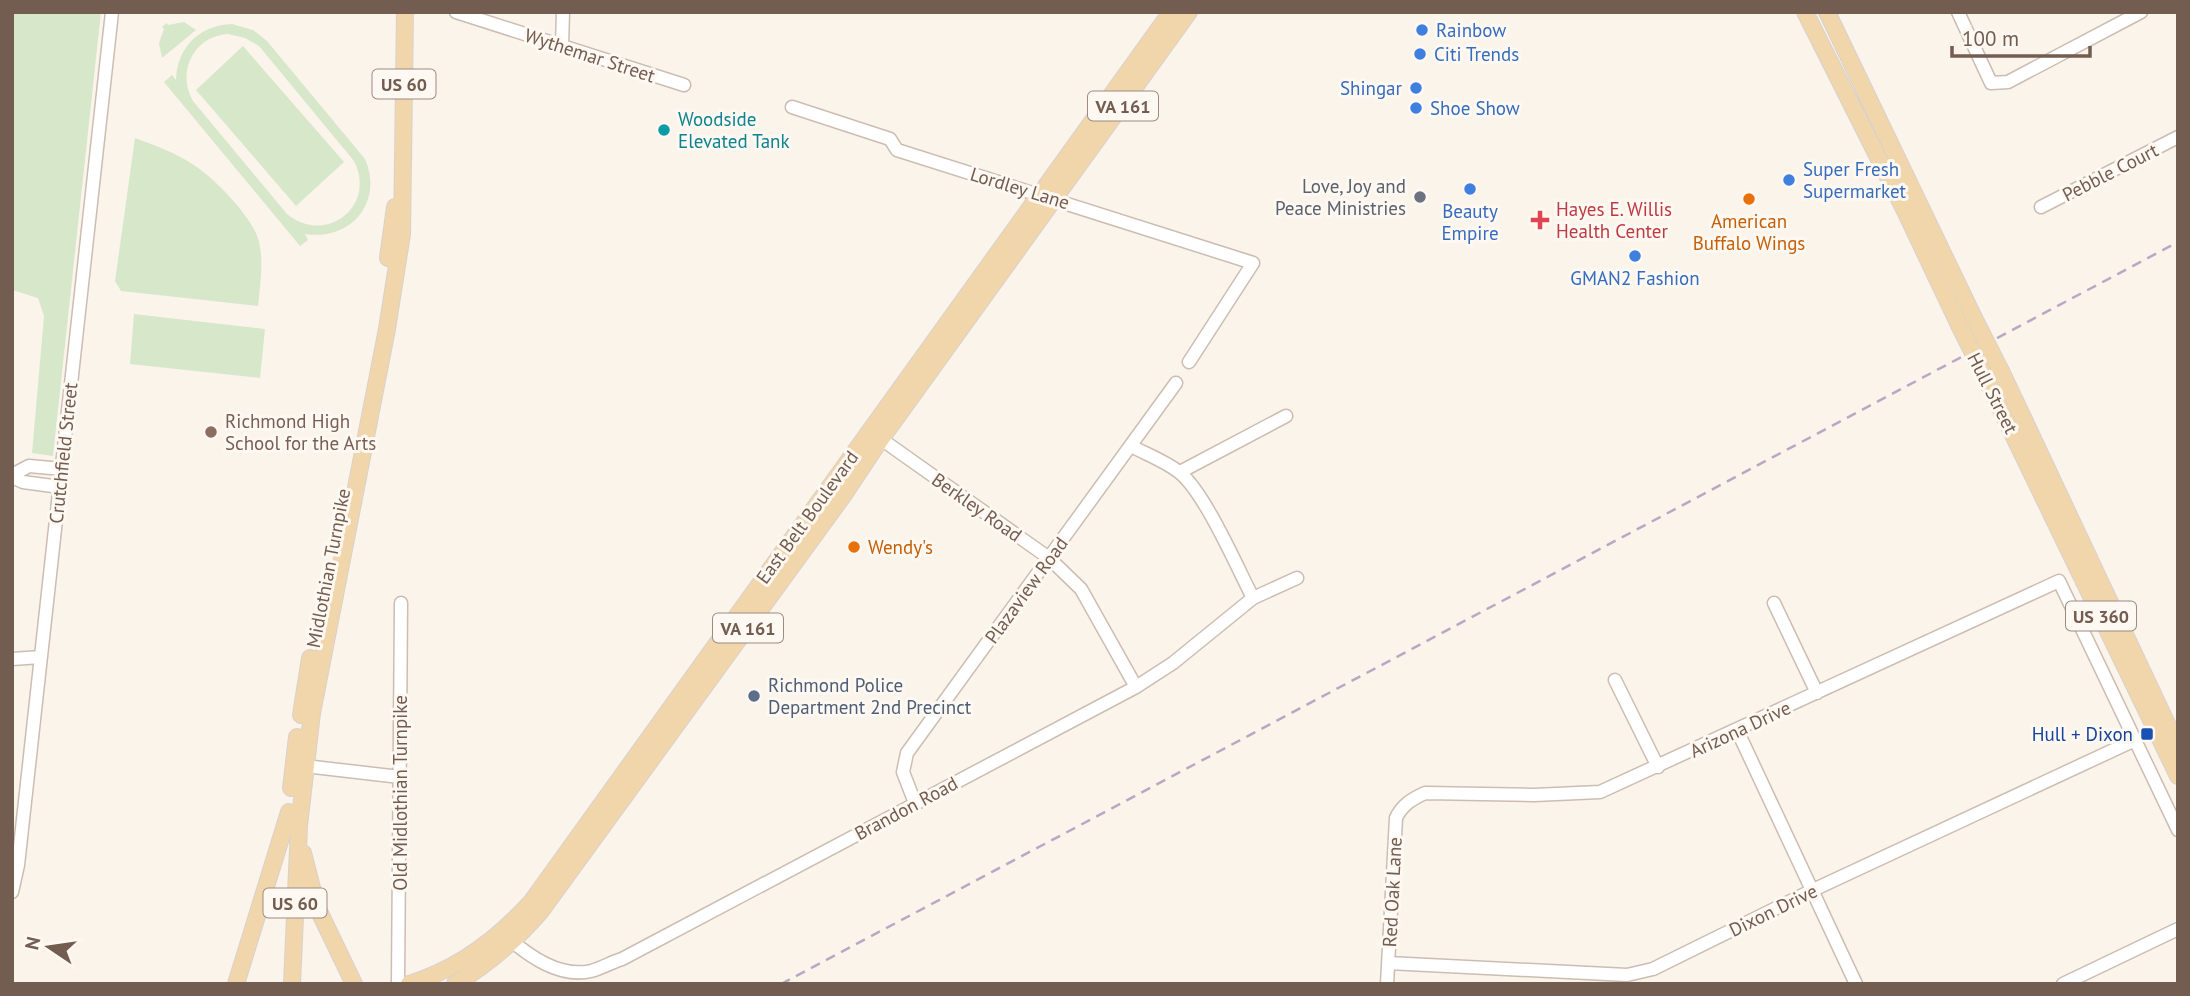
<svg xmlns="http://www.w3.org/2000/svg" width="2190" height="996" font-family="'PT Sans',sans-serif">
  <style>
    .green { fill: #d7e7ca; fill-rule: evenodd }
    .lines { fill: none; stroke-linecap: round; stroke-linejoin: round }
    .minor-casing { stroke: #ccbdb2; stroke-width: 15 }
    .major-casing { stroke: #d8d1ce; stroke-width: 18 }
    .minor { stroke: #fff; stroke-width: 12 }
    .major { stroke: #f1d6ab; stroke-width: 16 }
    .rail { stroke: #b7a9c4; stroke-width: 2.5; stroke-dasharray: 10 7; stroke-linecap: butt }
    .major-bridge-casing { stroke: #d8d1ce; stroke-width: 18; stroke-linecap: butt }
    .major-bridge { stroke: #f1d6ab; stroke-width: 16 }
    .shop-dot { fill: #3f7fe0; stroke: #fdf8f1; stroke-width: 2.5 }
    .culture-dot { fill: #0f9aa8; stroke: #fdf8f1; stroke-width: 2.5 }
    .worship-dot { fill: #6b7280; stroke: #fdf8f1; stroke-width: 2.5 }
    .food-dot { fill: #e8710a; stroke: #fdf8f1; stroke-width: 2.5 }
    .health-dot { fill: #e0444e; stroke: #fdf8f1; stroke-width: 2.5 }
    .education-dot { fill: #8d6e63; stroke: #fdf8f1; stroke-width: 2.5 }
    .service-dot { fill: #5c6f8a; stroke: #fdf8f1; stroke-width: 2.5 }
    .transit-dot { fill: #1a4fb4; stroke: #fdf8f1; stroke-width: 2.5 }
    .labels { text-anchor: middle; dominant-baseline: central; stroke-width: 6; stroke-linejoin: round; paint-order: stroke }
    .shield { fill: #fdf8f1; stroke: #9c8b80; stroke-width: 2 }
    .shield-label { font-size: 18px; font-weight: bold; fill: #735c50 }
    .shop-label { font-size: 19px; fill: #366cbe; stroke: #fdf8f1; text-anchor: start }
    .street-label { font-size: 19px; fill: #735c50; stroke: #fdf8f1 }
    .culture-label { font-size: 19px; fill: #0d838f; stroke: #fdf8f1; text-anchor: start }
    .worship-label { font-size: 19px; fill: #5b616d; stroke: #fdf8f1; text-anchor: end }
    .health-label { font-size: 19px; fill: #be3a42; stroke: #fdf8f1; text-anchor: start }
    .food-label { font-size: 19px; fill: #c56008; stroke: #fdf8f1 }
    .education-label { font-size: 19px; fill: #785e54; stroke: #fdf8f1; text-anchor: start }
    .service-label { font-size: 19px; fill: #4e5e75; stroke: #fdf8f1; text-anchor: start }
    .transit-label { font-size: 19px; fill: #164399; stroke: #fdf8f1; text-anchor: end }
  </style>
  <rect width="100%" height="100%" fill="#fbf4eb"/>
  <path class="green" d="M 12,12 L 101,12 L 53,456 L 32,453 L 44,316 L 38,298 L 12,290 Z
    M 184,22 L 196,30 L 162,58 L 159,43 L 164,29 L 162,27 L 167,23 L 168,25 Z
    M 232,24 L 253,30 L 267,41 L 365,159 C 384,203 350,241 305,234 L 308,240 L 300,246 L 164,82 L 172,75 L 176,80 C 177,47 200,25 232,24 ZM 228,34 L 245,38 L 259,46 L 354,161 C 377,206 326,246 287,214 L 193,101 C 176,72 194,36 228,34 Z
    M 243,46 L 344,162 L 296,206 L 196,90 Z
    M 135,138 C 183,155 203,166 237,205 C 246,217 255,227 259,242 C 264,263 260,285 258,306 L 121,291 L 115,281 Z
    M 134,314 L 265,329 L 260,378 L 130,364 Z"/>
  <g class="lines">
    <g class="minor-casing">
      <path id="minor" d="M 456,12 L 684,85
        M 1958,12 L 1991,83 L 2008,82 L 2141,12
        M 562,45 L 563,12
        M 792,107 L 890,139 L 897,150 L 1253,263 L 1189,362
        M 2041,207 L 2178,137
        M 874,434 L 1049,558 L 1081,589 L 1136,687
        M 1131,446 C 1146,454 1165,461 1179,472 C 1204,491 1237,567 1253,598
        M 1180,472 L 1286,416
        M 12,475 L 29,466 L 62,469
        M 12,477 L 23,482 L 60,487
        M 1774,603 L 1817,693
        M 12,659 L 41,657
        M 1615,680 L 1658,767
        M 1737,730 L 1856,984
        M 305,766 L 400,777
        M 915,803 L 903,772 L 907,753 L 1176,383
        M 12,892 L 18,865 L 112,12
        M 507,937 C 530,957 560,978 591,971 C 602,968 612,962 622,959 L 1136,687 L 1173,663 L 1253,598 L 1297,578
        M 1388,963 L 1627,975 L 1653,969 L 1813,890 L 2135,740
        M 398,984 L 401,603
        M 1387,984 L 1396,818 C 1402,805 1412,799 1425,793 L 1534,795 L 1600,792 L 2059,581 L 2178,830
        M 2063,984 L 2178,929"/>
    </g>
    <g class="major-casing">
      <path id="major" d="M 1805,12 L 1905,211 L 1959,325
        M 1827,12 L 1974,318
        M 388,258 L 395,207
        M 2002,373 L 2178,747
        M 1987,381 L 2178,776
        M 301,715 L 310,658
        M 291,788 L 297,737
        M 303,853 L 317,907 L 354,984
        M 236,984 L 289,812
        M 292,984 L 299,826 L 312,713 L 387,329 L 402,234 L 405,12
        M 409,984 C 459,969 498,939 532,901 L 1171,12
        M 455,984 C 489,964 515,941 541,911 L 843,496 L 881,439 L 1189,12"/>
    </g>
    <use href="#minor" class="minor"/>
    <use href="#major" class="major"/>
    <path class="rail" d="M 781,984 L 2178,242"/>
    <g class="major-bridge-casing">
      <path id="major-bridge" d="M 1974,318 L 2002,373
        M 1959,325 L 1987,381"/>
    </g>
    <use href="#major-bridge" class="major-bridge"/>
  </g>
  <g class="shop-dot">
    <circle cx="1422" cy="30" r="7"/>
    <circle cx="1420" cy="54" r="7"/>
    <circle cx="1416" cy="88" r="7"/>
    <circle cx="1416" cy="108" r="7"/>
    <circle cx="1789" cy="180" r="7"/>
    <circle cx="1470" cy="189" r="7"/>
    <circle cx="1635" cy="256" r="7"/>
  </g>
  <circle class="culture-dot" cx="664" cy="130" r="7"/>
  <circle class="worship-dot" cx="1420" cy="197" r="7"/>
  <g class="food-dot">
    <circle cx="1749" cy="199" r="7"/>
    <circle cx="854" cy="547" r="7"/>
  </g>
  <path class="health-dot" d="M1536.5 209.5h7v7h7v7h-7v7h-7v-7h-7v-7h7z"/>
  <circle class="education-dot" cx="211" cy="432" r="7"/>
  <circle class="service-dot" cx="754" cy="696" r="7"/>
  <rect class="transit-dot" x="2140" y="727" width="14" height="14" rx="3.5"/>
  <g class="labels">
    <g class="shield">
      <rect x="372.5" y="69.5" width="63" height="29" rx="5"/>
      <rect x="1088" y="91.5" width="70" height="29" rx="5"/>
      <rect x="2066" y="601.5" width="70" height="29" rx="5"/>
      <rect x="713" y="613.5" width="70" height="29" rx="5"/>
      <rect x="263.5" y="888.5" width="63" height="29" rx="5"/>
    </g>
    <g class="shield-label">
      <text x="404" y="84">US 60</text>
      <text x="1123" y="106">VA 161</text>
      <text x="2101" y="616">US 360</text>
      <text x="748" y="628">VA 161</text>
      <text x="295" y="903">US 60</text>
    </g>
    <g class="shop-label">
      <text x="1436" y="30">Rainbow</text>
      <text x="1434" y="54">Citi Trends</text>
      <text x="1402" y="88" text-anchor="end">Shingar</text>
      <text x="1430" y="108">Shoe Show</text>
      <text x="1803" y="169">Super Fresh<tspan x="1803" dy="22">Supermarket</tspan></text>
      <text x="1470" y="211" text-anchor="middle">Beauty<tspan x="1470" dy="22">Empire</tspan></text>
      <text x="1635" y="278" text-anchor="middle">GMAN2 Fashion</text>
    </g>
    <g class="street-label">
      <text transform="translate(590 55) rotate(18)">Wythemar Street</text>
      <text transform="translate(2110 172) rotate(-27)">Pebble Court</text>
      <text transform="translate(1020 188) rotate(17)">Lordley Lane</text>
      <text transform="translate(1993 393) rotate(63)">Hull Street</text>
      <text transform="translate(63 453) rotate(-84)">Crutchfield Street</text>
      <text transform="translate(977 507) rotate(35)">Berkley Road</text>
      <text transform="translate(807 517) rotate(-54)">East Belt Boulevard</text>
      <text transform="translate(328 568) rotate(-79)">Midlothian Turnpike</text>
      <text transform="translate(1026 590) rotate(-54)">Plazaview Road</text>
      <text transform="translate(1740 729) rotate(-25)">Arizona Drive</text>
      <text transform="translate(400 793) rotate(-90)">Old Midlothian Turnpike</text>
      <text transform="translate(906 808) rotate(-28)">Brandon Road</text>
      <text transform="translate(1392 892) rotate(-87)">Red Oak Lane</text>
      <text transform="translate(1773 910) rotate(-26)">Dixon Drive</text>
    </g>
    <g class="culture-label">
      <text x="678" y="119">Woodside<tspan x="678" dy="22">Elevated Tank</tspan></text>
    </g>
    <g class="worship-label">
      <text x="1406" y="186">Love, Joy and<tspan x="1406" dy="22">Peace Ministries</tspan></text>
    </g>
    <g class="health-label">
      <text x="1556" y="209">Hayes E. Willis<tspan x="1556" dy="22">Health Center</tspan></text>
    </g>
    <g class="food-label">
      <text x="1749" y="221">American<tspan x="1749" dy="22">Buffalo Wings</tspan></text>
      <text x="868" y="547" text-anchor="start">Wendy's</text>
    </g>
    <g class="education-label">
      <text x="225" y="421">Richmond High<tspan x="225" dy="22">School for the Arts</tspan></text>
    </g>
    <g class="service-label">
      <text x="768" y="685">Richmond Police<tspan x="768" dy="22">Department 2nd Precinct</tspan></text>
    </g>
    <g class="transit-label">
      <text x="2133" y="734">Hull + Dixon</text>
    </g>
  </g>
  <rect width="2190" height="996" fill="none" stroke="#735c50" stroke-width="28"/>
  <g transform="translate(49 947) rotate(283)" stroke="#fdf8f1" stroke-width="5" paint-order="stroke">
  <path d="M0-5L12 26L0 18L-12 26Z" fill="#735c50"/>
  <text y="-10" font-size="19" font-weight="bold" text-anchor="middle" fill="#735c50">N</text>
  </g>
  <path d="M1952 46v10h138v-10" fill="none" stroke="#735c50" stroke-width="3.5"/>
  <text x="1962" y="46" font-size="21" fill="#735c50" stroke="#fdf8f1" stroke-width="5" paint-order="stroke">100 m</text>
</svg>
